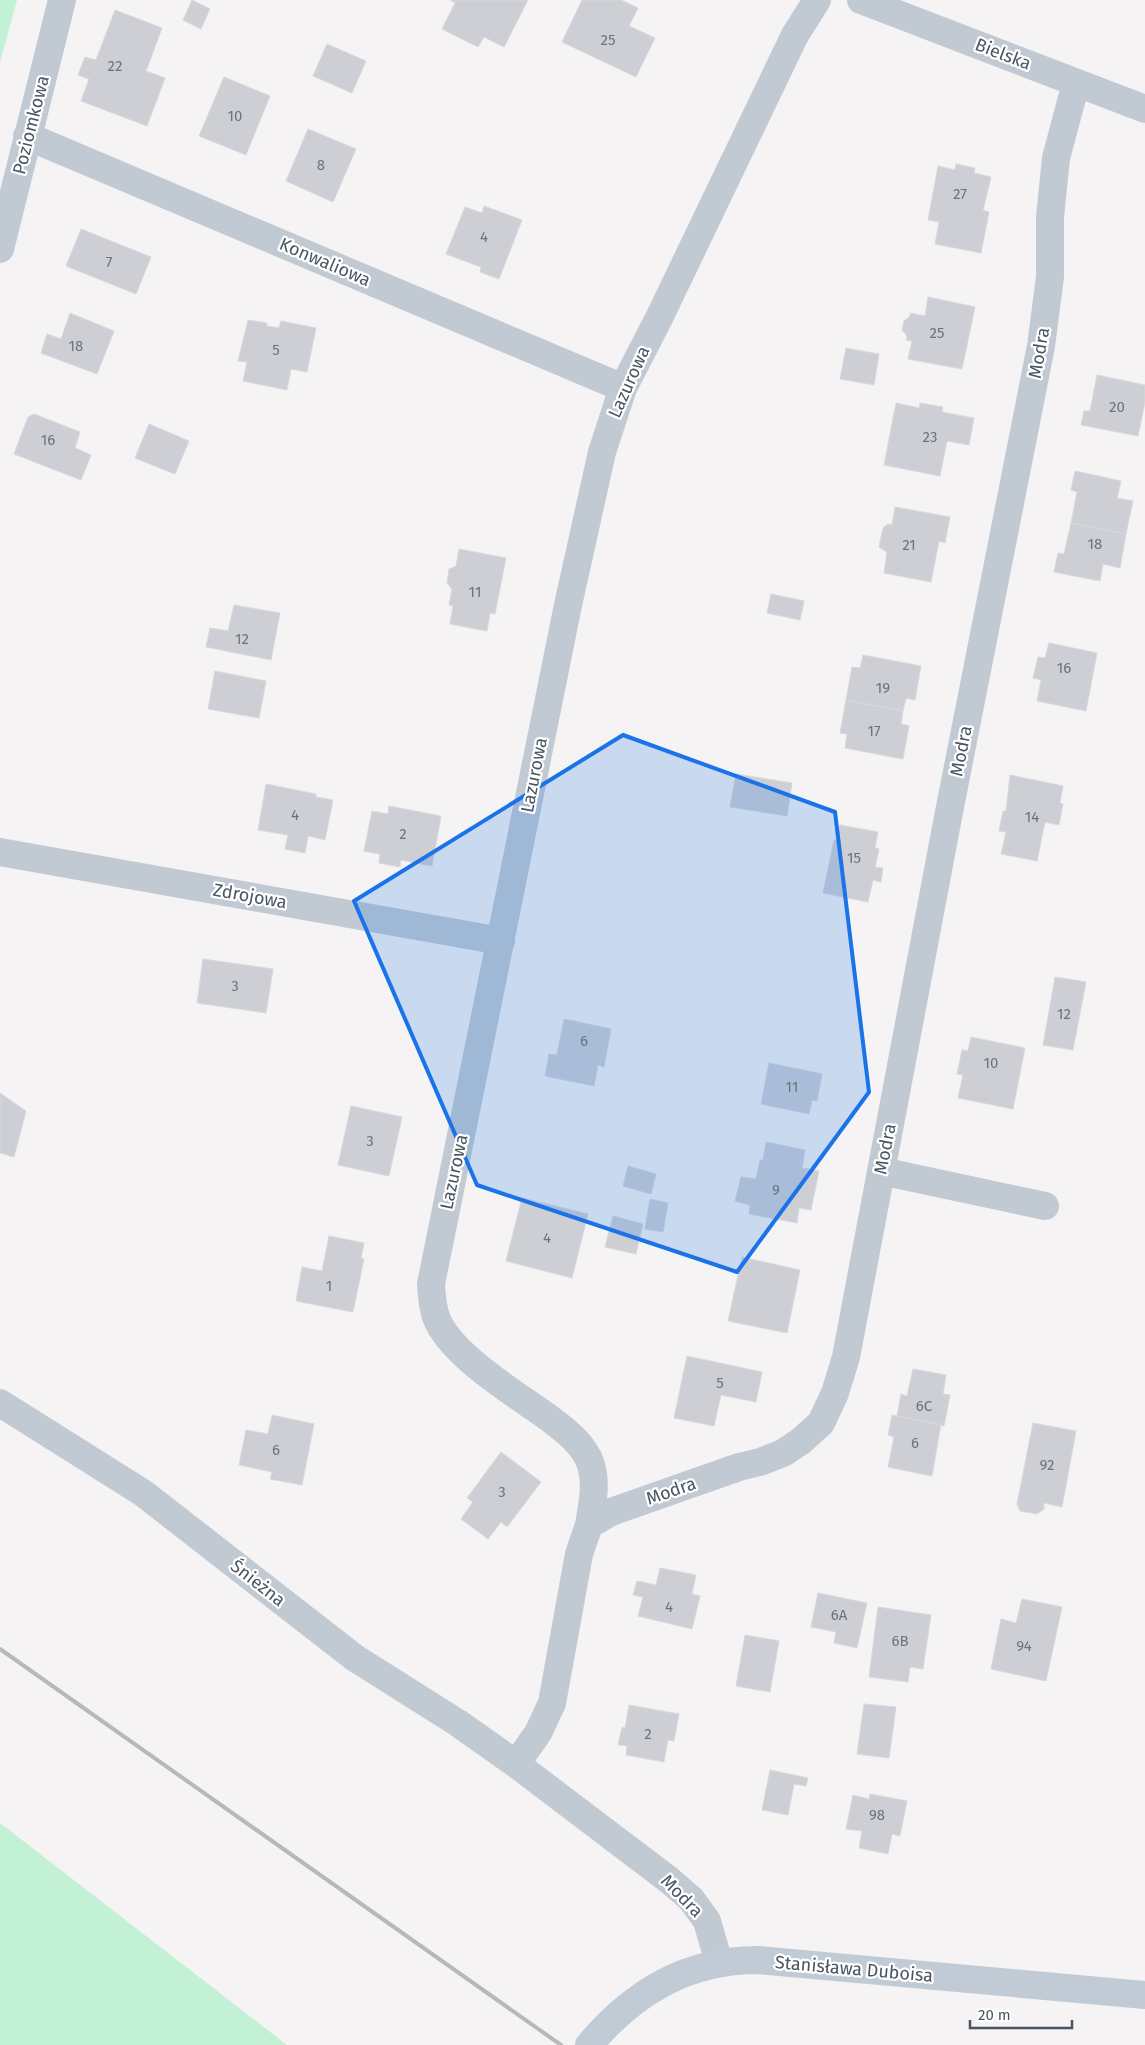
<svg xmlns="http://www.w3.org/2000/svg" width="1145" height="2045" font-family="'Fira Sans',sans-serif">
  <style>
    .green { fill: #c3f1d5 }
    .building { fill: #cdcfd5; stroke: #d7d9de }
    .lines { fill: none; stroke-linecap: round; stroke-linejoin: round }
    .street { stroke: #c1cad2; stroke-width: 28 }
    .secondary { stroke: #c1cbd6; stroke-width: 28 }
    .rail { stroke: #b5b8bd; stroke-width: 4 }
    .marked { fill: #1a73e8; fill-opacity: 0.2; stroke: #1a73e8; stroke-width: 4; stroke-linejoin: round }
    .labels { text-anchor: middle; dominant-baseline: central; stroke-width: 4.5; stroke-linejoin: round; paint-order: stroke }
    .number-label { font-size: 15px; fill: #6b747e }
    .street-label { font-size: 18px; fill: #4a5661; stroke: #fff }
  </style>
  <rect width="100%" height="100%" fill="#f5f3f3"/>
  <path class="green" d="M 0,0 L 17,0 L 0,62 Z
    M 0,1823 L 287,2045 L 0,2045 Z"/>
  <path class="building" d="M 192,0 L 210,9 L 201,29 L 183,20 Z
    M 450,0 L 528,0 L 504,47 L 484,37 L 478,47 L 442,29 L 455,3 Z
    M 582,0 L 621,0 L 638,8 L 629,26 L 655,38 L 636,77 L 562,42 Z
    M 115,10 L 162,28 L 146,71 L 165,78 L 147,126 L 81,101 L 89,79 L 78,75 L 85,57 L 96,60 Z
    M 327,44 L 366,61 L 352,93 L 313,76 Z
    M 224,77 L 270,96 L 246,155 L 199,136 Z
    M 308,129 L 356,149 L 333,202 L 286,181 Z
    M 956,164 L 975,168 L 974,173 L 991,177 L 983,210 L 989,212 L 981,253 L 935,244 L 939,222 L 928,220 L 938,166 L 955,170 Z
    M 484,206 L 522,220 L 499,279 L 480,272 L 481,267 L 446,254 L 465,207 L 482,213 Z
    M 81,229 L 151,257 L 136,294 L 66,266 Z
    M 928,297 L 975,307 L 962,369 L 908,359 L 912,341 L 906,340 L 907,336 L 902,330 L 904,321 L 909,317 L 911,313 L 925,316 Z
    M 70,313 L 114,331 L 97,374 L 41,353 L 47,334 L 61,339 Z
    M 248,320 L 267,323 L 267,326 L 279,328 L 281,321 L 316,328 L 307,372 L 291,369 L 287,390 L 243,381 L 247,362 L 238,361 Z
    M 846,348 L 879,354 L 874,385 L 840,379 Z
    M 1097,375 L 1145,385 L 1145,402 L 1138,436 L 1081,425 L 1084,411 L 1090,411 Z
    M 896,403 L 919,408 L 920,403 L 943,407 L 942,412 L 974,418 L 969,445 L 947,441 L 940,476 L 884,465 Z
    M 34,414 L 80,432 L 75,448 L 91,455 L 81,480 L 14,454 L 28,417 Z
    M 149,424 L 189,441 L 175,474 L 135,458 Z
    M 1075,471 L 1121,481 L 1117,498 L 1133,501 L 1126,534 L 1071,523 L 1077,492 L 1071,490 Z
    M 895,507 L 950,517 L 945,543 L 939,541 L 931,582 L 884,573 L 887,552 L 879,547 L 883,528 L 888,524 L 892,525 Z
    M 1071,523 L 1126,534 L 1120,568 L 1103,564 L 1100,581 L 1054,572 L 1058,553 L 1064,554 Z
    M 459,549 L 506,558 L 495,614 L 490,613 L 487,631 L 450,624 L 453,606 L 449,605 L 452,589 L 447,583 L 449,569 L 456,566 Z
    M 771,594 L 804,601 L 800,620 L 767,613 Z
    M 234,605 L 280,613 L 271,660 L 206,647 L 210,628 L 228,631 Z
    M 1049,643 L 1097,653 L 1086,711 L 1037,701 L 1041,680 L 1033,678 L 1038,657 L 1045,658 Z
    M 863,655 L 921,666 L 915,700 L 906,698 L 903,711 L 846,700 L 852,667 L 860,668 Z
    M 215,671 L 266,681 L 259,718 L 208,709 Z
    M 846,700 L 903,711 L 901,724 L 909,726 L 903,759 L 845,748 L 847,734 L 840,733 Z
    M 736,774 L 792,783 L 787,816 L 730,807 Z
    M 1010,775 L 1063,786 L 1060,803 L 1063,804 L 1059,825 L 1045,822 L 1037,861 L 1001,854 L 1006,832 L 999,831 L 1003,811 L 1006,811 Z
    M 266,784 L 316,794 L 316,797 L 333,800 L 325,840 L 308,836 L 305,853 L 285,849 L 288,835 L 258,830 Z
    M 389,806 L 441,816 L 432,866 L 401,860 L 400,867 L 379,863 L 380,854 L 364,851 L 372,811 L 388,814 Z
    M 840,825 L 878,832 L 875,848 L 879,849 L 875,867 L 883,868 L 881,882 L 873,880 L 868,902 L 823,893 L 834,840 L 837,840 Z
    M 203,959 L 273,969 L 266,1013 L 197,1003 Z
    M 1055,977 L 1086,982 L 1073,1050 L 1043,1045 Z
    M 564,1019 L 611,1029 L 604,1067 L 598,1065 L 594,1086 L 545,1076 L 549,1054 L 557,1055 Z
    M 971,1037 L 1025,1048 L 1013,1109 L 958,1098 L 963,1075 L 957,1074 L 962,1050 L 968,1051 Z
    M 769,1063 L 822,1074 L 817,1101 L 812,1100 L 809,1114 L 761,1104 Z
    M 0,1093 L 26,1111 L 14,1157 L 0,1153 Z
    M 351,1106 L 402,1117 L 389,1176 L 338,1165 Z
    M 766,1142 L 805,1150 L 802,1168 L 819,1171 L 811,1210 L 799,1208 L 797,1223 L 749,1214 L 750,1205 L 735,1201 L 741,1177 L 756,1179 L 760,1160 L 763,1160 Z
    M 628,1166 L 656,1174 L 651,1194 L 623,1186 Z
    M 522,1198 L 588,1214 L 572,1278 L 506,1261 Z
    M 650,1199 L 668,1203 L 663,1232 L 645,1229 Z
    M 613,1216 L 643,1224 L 636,1254 L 605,1247 Z
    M 329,1236 L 364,1243 L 361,1258 L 364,1259 L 353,1312 L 296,1301 L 302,1267 L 322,1271 Z
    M 742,1257 L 800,1270 L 787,1333 L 728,1321 Z
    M 687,1356 L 762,1372 L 756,1402 L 721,1395 L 714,1426 L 674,1418 Z
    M 913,1369 L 946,1375 L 943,1394 L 950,1395 L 944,1426 L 897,1416 L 901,1394 L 907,1396 Z
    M 272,1415 L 314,1424 L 302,1485 L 270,1479 L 272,1472 L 239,1465 L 246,1430 L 268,1434 Z
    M 892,1415 L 941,1424 L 932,1476 L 888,1467 L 894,1437 L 888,1435 Z
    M 1033,1423 L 1076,1431 L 1062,1507 L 1044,1503 L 1044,1509 L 1037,1514 L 1020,1511 L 1017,1504 Z
    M 501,1452 L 541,1482 L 507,1527 L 501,1522 L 488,1539 L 461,1519 L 473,1502 L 467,1498 Z
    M 660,1568 L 696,1575 L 692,1594 L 700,1596 L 692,1629 L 638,1616 L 643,1597 L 633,1595 L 637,1581 L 656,1585 Z
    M 818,1593 L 867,1603 L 857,1648 L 834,1643 L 836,1632 L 811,1627 Z
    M 1022,1599 L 1062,1607 L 1046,1681 L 991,1669 L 1001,1619 L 1016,1623 Z
    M 878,1607 L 931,1615 L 923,1669 L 910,1667 L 908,1682 L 869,1677 Z
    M 745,1635 L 779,1641 L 770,1692 L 736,1686 Z
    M 864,1704 L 896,1707 L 889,1758 L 857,1754 Z
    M 629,1705 L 679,1714 L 674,1741 L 668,1740 L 664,1762 L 626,1755 L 627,1746 L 618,1745 L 622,1727 L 625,1728 Z
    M 770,1770 L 808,1778 L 806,1786 L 794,1784 L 788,1815 L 762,1810 Z
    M 870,1794 L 907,1801 L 900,1836 L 892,1834 L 888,1854 L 859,1848 L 862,1831 L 846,1829 L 853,1795 L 869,1799 Z"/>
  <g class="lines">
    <path class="street" d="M 861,0 L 1145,109
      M 27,136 L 623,388
      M 0,249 L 62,0
      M 0,852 L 501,941
      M 881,1171 L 1045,1206
      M 0,1403 L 143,1493 L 355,1658 L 458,1723 L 516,1764
      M 589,1525 C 592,1505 597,1485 591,1465 C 585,1445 565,1430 549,1418 C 516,1394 450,1355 436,1317 C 432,1306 432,1295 431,1284 L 568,605 L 602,452 L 623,388 L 659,318 L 795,35 L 817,0
      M 719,1963 L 707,1921 L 691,1899 L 669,1880 L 516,1764 L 538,1733 L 552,1703 L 579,1554 L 589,1525 L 611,1512 L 739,1467 L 760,1462 L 783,1453 L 801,1441 L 821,1423 L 835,1393 L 846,1357 L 949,812 L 1041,346 L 1050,277 L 1050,217 L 1056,158 L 1076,83"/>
    <path class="secondary" d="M 589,2045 C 634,1992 687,1960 758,1960 L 1145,1995"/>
    <path class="rail" d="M 0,1649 L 561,2045"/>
  </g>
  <path class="marked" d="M 623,735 L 835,812 L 869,1092 L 737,1272 L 477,1185 L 354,901 Z"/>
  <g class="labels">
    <g class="number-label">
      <text x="608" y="40">25</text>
      <text x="115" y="66">22</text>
      <text x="235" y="116">10</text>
      <text x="321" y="165">8</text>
      <text x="960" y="194">27</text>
      <text x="484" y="237">4</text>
      <text x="109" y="262">7</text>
      <text x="937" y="333">25</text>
      <text x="76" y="346">18</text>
      <text x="276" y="350">5</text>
      <text x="1117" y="407">20</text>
      <text x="930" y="437">23</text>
      <text x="48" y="440">16</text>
      <text x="1095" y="544">18</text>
      <text x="909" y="545">21</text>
      <text x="475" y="592">11</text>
      <text x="242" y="639">12</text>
      <text x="1064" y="668">16</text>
      <text x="883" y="688">19</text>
      <text x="874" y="731">17</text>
      <text x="295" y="815">4</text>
      <text x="1032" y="817">14</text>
      <text x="403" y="834">2</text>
      <text x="854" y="858">15</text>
      <text x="235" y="986">3</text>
      <text x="1064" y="1014">12</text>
      <text x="584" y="1041">6</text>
      <text x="991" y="1063">10</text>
      <text x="792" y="1087">11</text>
      <text x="370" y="1141">3</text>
      <text x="776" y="1190">9</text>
      <text x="547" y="1238">4</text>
      <text x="329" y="1286">1</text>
      <text x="720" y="1383">5</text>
      <text x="924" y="1406">6C</text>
      <text x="915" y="1443">6</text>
      <text x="276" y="1450">6</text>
      <text x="1047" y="1465">92</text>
      <text x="502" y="1492">3</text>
      <text x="669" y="1607">4</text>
      <text x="839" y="1615">6A</text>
      <text x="900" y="1641">6B</text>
      <text x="1024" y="1646">94</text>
      <text x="648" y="1734">2</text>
      <text x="877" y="1815">98</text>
    </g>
    <g class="street-label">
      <text transform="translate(1003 54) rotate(21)">Bielska</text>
      <text transform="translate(31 125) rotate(-76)">Poziomkowa</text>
      <text transform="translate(325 262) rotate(23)">Konwaliowa</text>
      <text transform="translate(1039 353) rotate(-80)">Modra</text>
      <text transform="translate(629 382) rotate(-66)">Lazurowa</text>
      <text transform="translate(961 751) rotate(-79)">Modra</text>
      <text transform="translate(534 775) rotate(-79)">Lazurowa</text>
      <text transform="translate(250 896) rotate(10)">Zdrojowa</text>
      <text transform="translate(885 1149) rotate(-79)">Modra</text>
      <text transform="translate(454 1172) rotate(-78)">Lazurowa</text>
      <text transform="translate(671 1491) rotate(-19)">Modra</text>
      <text transform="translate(258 1583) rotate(38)">Śnieżna</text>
      <text transform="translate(682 1896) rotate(46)">Modra</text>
      <text transform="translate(854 1969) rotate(5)">Stanisława Duboisa</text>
    </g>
  </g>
  <path d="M970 2020v8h102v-8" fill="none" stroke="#4a5661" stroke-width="2.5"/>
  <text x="978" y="2020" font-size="15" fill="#4a5661" stroke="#ffffff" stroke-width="4" paint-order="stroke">20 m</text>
</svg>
